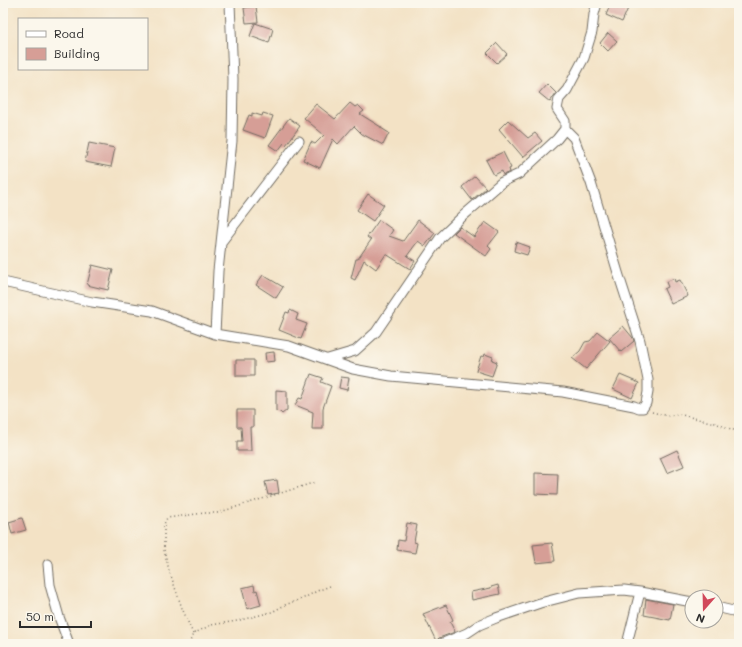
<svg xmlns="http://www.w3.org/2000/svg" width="742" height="647" font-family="Mali,sans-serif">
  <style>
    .building { fill: #d69e96 }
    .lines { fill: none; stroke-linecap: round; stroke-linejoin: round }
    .street-casing { stroke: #716b61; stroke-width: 11 }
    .path { stroke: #716b61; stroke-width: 1.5; stroke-dasharray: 1 3; stroke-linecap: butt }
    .street { stroke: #fff; stroke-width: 9 }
  </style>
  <rect width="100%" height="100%" fill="#fbf7ec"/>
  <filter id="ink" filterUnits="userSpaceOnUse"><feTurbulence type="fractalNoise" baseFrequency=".025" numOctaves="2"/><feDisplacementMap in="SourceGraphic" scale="8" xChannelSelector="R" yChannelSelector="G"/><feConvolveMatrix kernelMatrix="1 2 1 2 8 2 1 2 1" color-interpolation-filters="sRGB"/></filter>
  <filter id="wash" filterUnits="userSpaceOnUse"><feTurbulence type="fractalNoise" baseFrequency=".012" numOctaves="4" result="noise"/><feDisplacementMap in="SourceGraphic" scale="16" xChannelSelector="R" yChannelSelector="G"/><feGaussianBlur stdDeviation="0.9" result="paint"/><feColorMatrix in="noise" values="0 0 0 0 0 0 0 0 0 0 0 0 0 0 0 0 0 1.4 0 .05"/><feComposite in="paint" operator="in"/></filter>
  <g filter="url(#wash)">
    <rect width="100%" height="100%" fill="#f3e2c5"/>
    <g id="blocks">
      <path class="building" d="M 611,3 L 622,3 L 629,6 L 622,22 L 606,15 Z
        M 256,6 L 258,22 L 246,23 L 244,8 Z
        M 255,23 L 273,29 L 269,43 L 250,36 Z
        M 608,33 L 617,41 L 608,51 L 600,43 Z
        M 497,43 L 507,54 L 497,63 L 487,53 Z
        M 547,84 L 556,93 L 550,102 L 539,93 Z
        M 350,103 L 355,107 L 358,105 L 364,111 L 360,114 L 381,127 L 381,128 L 389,133 L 383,145 L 362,134 L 354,126 L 338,144 L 333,139 L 320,168 L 303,160 L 311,142 L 315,144 L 324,135 L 304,118 L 316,104 L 335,119 Z
        M 252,113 L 262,116 L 263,113 L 273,116 L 265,138 L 243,130 L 249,115 L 252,116 Z
        M 289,118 L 300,126 L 286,145 L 284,143 L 278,151 L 269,145 Z
        M 508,120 L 528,138 L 535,133 L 542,141 L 523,157 L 499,129 Z
        M 89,143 L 115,148 L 111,167 L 85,162 Z
        M 503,152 L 511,168 L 509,169 L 510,172 L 503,175 L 502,171 L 494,175 L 486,160 Z
        M 475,176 L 486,188 L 472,200 L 462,187 Z
        M 368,194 L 384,205 L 373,221 L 357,210 Z
        M 379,220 L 393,230 L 389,236 L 403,241 L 418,220 L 435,233 L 425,246 L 418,241 L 407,256 L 415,261 L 410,269 L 386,254 L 376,269 L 364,260 L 355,280 L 351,278 L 356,259 L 358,259 L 371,240 L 367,237 Z
        M 485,222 L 499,232 L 488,246 L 491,249 L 486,256 L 454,233 L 460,227 L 474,237 Z
        M 516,242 L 530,247 L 527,255 L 514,251 Z
        M 92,265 L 113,270 L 108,290 L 87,285 Z
        M 263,275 L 283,287 L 276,298 L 256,285 Z
        M 674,278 L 675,282 L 680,280 L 688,296 L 671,304 L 664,289 L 668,287 L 666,282 Z
        M 290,310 L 298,314 L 296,320 L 307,324 L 301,339 L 279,330 L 286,312 L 289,313 Z
        M 623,326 L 633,338 L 634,341 L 621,352 L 609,338 Z
        M 598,332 L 610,341 L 586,369 L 572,358 L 580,351 L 585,342 L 590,341 Z
        M 274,352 L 275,361 L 266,362 L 265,353 Z
        M 485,354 L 493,357 L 492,360 L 497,362 L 492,376 L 476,371 L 481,356 L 484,357 Z
        M 236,360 L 254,360 L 254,376 L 236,376 Z
        M 311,374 L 323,378 L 321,382 L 331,386 L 323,408 L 323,429 L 312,429 L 313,412 L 295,405 L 299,398 L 302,399 Z
        M 620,375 L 639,383 L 632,398 L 613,389 Z
        M 341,377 L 349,378 L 347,390 L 339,388 Z
        M 276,390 L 287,391 L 287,410 L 282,414 L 280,412 L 276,411 Z
        M 237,410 L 253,410 L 253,427 L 250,427 L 251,451 L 237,451 L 237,441 L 242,441 L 241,427 L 237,427 Z
        M 677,450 L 684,466 L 667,473 L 660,458 Z
        M 535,473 L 558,474 L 557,495 L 535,494 Z
        M 277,480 L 279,493 L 268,495 L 265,482 Z
        M 22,518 L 26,530 L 12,534 L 9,522 Z
        M 407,523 L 417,525 L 414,542 L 417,543 L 415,553 L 397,550 L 398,540 L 404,541 Z
        M 552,543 L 555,561 L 536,563 L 533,545 Z
        M 254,585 L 255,591 L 257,590 L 261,605 L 247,609 L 242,588 Z
        M 498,585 L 500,594 L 472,600 L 471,592 L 491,588 L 491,587 Z
        M 646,599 L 673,604 L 670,620 L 644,615 Z
        M 446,605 L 453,620 L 450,622 L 455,632 L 439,638 L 436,641 L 423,614 Z"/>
    </g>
  </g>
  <g filter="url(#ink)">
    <use href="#blocks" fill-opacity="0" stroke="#716b61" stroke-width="1"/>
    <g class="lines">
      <g class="street-casing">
        <path id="street" d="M 222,241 L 299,141
          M 3,282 L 92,302 L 152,311 L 215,334 L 289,346 L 353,369 L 391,376 L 563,392 L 634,406 L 639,408 L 643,408 L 646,403 L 648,392 L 648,380 L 640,341 L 619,276 L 591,183 L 574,138 L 565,129
          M 215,334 L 218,271 L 232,141 L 233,79 L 230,3
          M 328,359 L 355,351 L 376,332 L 440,238 L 463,216 L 478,203 L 502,182 L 519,174 L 557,139 L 565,129 L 565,121 L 557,109 L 559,99 L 567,90 L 584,58 L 592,32 L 594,14 L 597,3
          M 48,564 L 50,585 L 59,617 L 69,644
          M 640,592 L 692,602
          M 716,607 L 733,611 L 739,612
          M 441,644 L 467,633 L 479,625 L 496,618 L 540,603 L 579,593 L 624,590 L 640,592 L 627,644"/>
      </g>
      <path class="path" d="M 652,412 L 669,416 L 678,414 L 698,419 L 715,423 L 739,432
        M 193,634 L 182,608 L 169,570 L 164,550 L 164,524 L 167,518 L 204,513 L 217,513 L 316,482
        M 189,644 L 193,634 L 211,625 L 237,621 L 272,612 L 285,605 L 304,598 L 317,591 L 330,586"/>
      <use href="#street" class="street"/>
    </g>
  </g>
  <rect width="742" height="647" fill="none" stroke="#fbf7ec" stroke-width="16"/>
  <rect x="18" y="18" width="130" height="52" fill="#fbf7ec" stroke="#a8a59f"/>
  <rect x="26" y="31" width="20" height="6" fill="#ffffff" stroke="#a8a59f"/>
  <text x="54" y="38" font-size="12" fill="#2b2b2b">Road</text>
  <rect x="26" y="48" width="20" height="12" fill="#d69e96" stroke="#a8a59f"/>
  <text x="54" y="58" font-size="12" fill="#2b2b2b">Building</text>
  <g transform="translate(704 609) rotate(200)"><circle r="19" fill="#fbf7ec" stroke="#a8a59f"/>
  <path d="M0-3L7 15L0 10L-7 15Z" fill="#d1495b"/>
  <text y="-6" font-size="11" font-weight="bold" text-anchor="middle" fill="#2b2b2b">N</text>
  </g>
  <path d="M20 621v6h71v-6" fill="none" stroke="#2b2b2b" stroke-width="2"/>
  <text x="26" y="621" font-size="12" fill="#2b2b2b" stroke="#fbf7ec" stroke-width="3" paint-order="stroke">50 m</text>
</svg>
